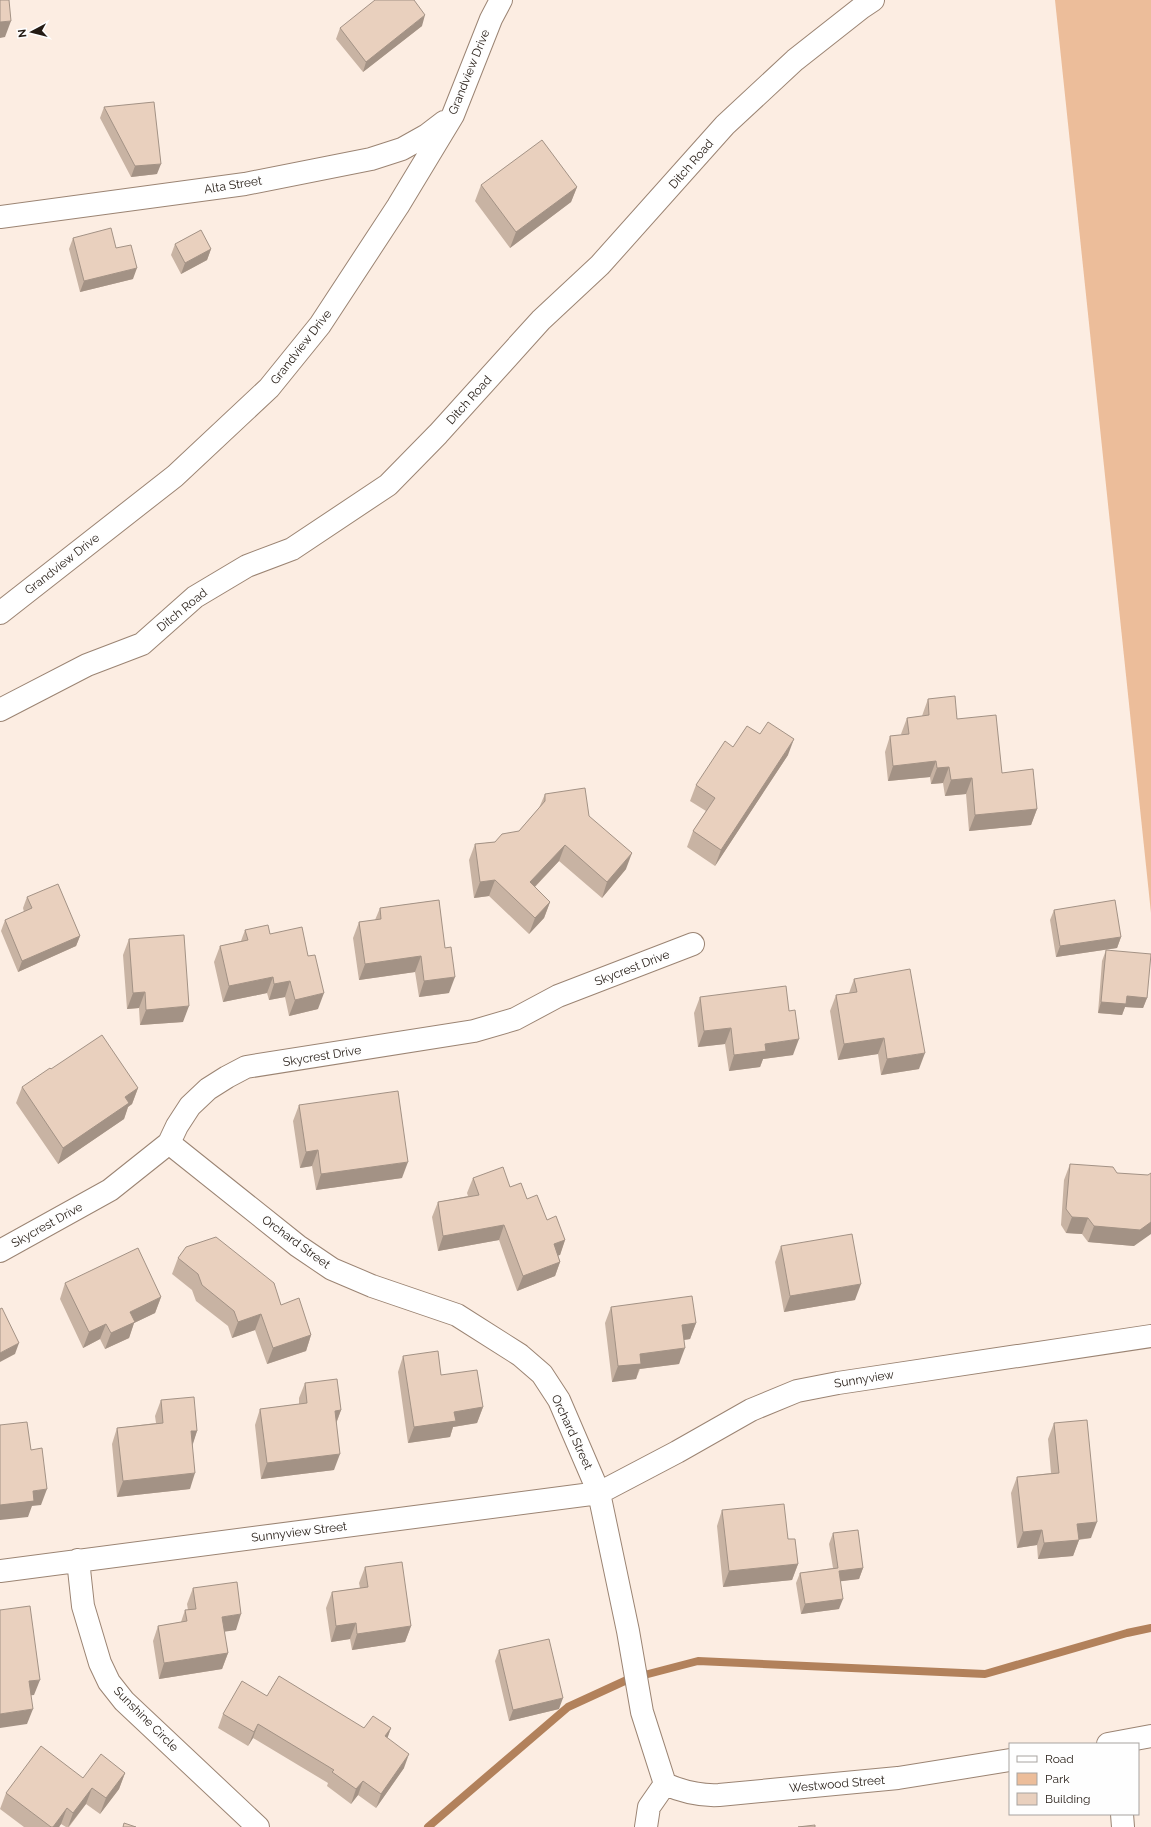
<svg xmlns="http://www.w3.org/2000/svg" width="1151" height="1827" font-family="Raleway,sans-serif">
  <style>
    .green { fill: #ecbd9a }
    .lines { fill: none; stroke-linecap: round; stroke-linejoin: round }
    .stream { stroke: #b2815b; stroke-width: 8 }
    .minor-casing { stroke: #9b8473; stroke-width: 24 }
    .minor { stroke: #fff; stroke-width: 22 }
    .wall { fill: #c8b3a3 }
    .shaded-wall { fill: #a39285 }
    .building { fill: #e9d0be; stroke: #a39285 }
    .labels { text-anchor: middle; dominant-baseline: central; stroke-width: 3.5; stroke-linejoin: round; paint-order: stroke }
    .street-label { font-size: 12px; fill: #241b14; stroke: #fefefe }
  </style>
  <rect width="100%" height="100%" fill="#fcede2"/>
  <path class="green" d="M 1055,0 L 1151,0 L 1151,913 Z"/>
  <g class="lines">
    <path class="stream" d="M 428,1827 L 568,1707 L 629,1679 L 698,1661 L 985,1674 L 1127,1633 L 1151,1628"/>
    <g class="minor-casing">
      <path id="minor" d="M 0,217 L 245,184 L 371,159 L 402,149 L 427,135 L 444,122
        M 0,613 L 175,476 L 269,388 L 320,325 L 398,206 L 453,115 L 491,19 L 501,0
        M 0,710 L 87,665 L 142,644 L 195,597 L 247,566 L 292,549 L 388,485 L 438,434 L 541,320 L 600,265 L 725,125 L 795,60 L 861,8 L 873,0
        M 169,1143 L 298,1246 L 332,1269 L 372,1286 L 457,1315 L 520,1355 L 542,1374 L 559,1400 L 599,1493 L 628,1631 L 642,1712 L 665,1784 L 649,1807 L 646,1827
        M 0,1251 L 110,1190 L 169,1143 L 177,1126 L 190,1106 L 208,1089 L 227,1077 L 246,1067 L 474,1031 L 515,1019 L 558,996 L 693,944
        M 78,1560 L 83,1606 L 100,1663 L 109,1682 L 124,1701 L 258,1827
        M 0,1571 L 599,1493 L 677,1452 L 751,1410 L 797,1391 L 838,1383 L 1151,1336
        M 1108,1744 L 1151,1736
        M 665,1784 C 683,1792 699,1796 719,1795 L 898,1778 L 1010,1760
        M 1122,1814 L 1123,1827"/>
    </g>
    <use href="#minor" class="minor"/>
  </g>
  <path class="wall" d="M 422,26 L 363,72 L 336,39 L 340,28 Z
    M 104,107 L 157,174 L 131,177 L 100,118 Z
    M 481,185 L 577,187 L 571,202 L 510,248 L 475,201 Z
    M 73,238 L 116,248 L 133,279 L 80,292 L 69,249 Z
    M 175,244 L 211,249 L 207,260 L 181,274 L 171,255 Z
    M 928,699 L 957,719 L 1002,773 L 1037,809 L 1031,825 L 969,831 L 966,794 L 945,796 L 943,783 L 931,784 L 930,777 L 888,781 L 885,752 L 890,736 L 902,735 L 901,734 L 907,718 L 922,716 Z
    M 733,747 L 788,755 L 715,866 L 687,847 L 693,831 L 706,811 L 690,801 L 696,785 Z
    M 545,794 L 589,816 L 626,869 L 602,898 L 559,861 L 535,887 L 550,902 L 544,918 L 529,934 L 489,896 L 474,898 L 469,860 L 475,844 L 495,842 L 519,831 L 539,808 Z
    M 27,897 L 80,936 L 76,946 L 18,972 L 1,931 L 5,920 L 24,912 L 23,908 Z
    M 439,900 L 449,993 L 419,997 L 415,972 L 359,980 L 353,938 L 359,922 L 375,920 L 380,908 Z
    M 1054,910 L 1121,937 L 1117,948 L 1056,957 L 1050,920 Z
    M 245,930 L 270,934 L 318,1009 L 289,1016 L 285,997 L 269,1000 L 267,993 L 223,1002 L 214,962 L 220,946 L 241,941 Z
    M 129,939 L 183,1022 L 140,1025 L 139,1008 L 127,1009 L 123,955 Z
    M 1106,950 L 1147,998 L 1143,1008 L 1125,1007 L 1122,1015 L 1098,1013 L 1102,961 Z
    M 854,979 L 919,1069 L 881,1075 L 878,1054 L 838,1060 L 830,1011 L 836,995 L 849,993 Z
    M 700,997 L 793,1055 L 763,1059 L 760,1067 L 729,1071 L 725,1044 L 698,1047 L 694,1013 Z
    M 22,1087 L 138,1088 L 132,1104 L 128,1107 L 124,1119 L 58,1164 L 16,1103 Z
    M 299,1105 L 402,1178 L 316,1190 L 312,1166 L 300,1168 L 293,1121 Z
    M 1070,1164 L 1134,1246 L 1088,1242 L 1082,1234 L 1066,1233 L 1061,1225 L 1064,1180 Z
    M 473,1178 L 510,1187 L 527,1199 L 565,1240 L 560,1255 L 558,1255 L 560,1262 L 555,1276 L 517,1291 L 499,1240 L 438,1251 L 432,1217 L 438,1202 L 468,1196 L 467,1193 Z
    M 781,1246 L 855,1300 L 784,1312 L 775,1262 Z
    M 178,1258 L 281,1305 L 311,1335 L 306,1351 L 267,1364 L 255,1330 L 232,1338 L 228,1326 L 196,1301 L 192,1290 L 172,1274 Z
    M 65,1283 L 161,1297 L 155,1313 L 134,1323 L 129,1338 L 105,1349 L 100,1339 L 83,1348 L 60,1299 Z
    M 611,1307 L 696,1323 L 690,1339 L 684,1340 L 679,1364 L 640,1369 L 636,1379 L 612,1382 L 605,1323 Z
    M 403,1356 L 483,1407 L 477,1423 L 453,1427 L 450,1437 L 408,1443 L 398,1372 Z
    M 305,1383 L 341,1410 L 336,1424 L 334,1470 L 261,1479 L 255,1425 L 260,1409 L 299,1404 L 299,1398 Z
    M 161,1400 L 197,1431 L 192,1445 L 190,1489 L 117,1497 L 112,1444 L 117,1428 L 156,1423 L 155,1416 Z
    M 1054,1423 L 1091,1538 L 1079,1540 L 1073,1556 L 1038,1559 L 1037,1545 L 1017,1548 L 1011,1493 L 1017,1477 L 1051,1473 L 1048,1439 Z
    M 722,1510 L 788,1539 L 798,1564 L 792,1580 L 723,1587 L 717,1526 Z
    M 833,1533 L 863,1568 L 859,1579 L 840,1581 L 839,1609 L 801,1614 L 796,1583 L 800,1573 L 833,1568 L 829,1544 Z
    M 365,1567 L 411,1626 L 405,1642 L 352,1650 L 350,1639 L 331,1642 L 326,1608 L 332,1592 L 360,1588 L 359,1583 Z
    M 193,1588 L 236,1630 L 224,1631 L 228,1653 L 222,1669 L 159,1679 L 153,1641 L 158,1626 L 181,1622 L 185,1610 L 188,1610 L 187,1604 Z
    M 499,1650 L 559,1709 L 509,1721 L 495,1661 Z
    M 267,1696 L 364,1728 L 391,1728 L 387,1738 L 404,1768 L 376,1808 L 358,1795 L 351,1804 L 327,1786 L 328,1783 L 253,1738 L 248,1746 L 218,1728 L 223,1714 Z
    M 125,1773 L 119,1789 L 100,1814 L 86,1804 L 69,1827 L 66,1827 L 61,1824 L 59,1827 L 24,1827 L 0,1809 L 6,1793 L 83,1778 Z"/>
  <path class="shaded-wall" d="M 425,15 L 422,26 L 363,72 L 366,62 Z
    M 11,21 L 5,37 L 0,38 L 0,22 Z
    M 161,164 L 157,174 L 131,177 L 135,166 Z
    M 577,187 L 571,202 L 510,248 L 516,232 Z
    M 211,249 L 207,260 L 181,274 L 185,263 Z
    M 137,268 L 133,279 L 80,292 L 84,281 Z
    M 794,739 L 788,755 L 715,866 L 721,850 Z
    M 936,761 L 930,777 L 888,781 L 893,766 Z
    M 949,767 L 943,783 L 931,784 L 937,768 Z
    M 972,778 L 966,794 L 945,796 L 951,780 Z
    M 1037,809 L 1031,825 L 969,831 L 975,815 Z
    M 565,845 L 559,861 L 524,898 L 530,882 Z
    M 632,853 L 626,869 L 602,898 L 607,882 Z
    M 495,880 L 489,896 L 474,898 L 480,882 Z
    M 550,902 L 544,918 L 529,934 L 535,918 Z
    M 80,936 L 76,946 L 18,972 L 22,961 Z
    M 1121,937 L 1117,948 L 1056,957 L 1060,946 Z
    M 421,956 L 415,972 L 359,980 L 365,964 Z
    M 273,977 L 267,993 L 223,1002 L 229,986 Z
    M 455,977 L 449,993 L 419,997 L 424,981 Z
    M 290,981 L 285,997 L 269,1000 L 274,984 Z
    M 145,992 L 139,1008 L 127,1009 L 133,993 Z
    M 324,993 L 318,1009 L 289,1016 L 295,1000 Z
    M 1127,996 L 1147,998 L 1143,1008 L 1125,1007 L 1122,1015 L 1098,1013 L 1101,1002 Z
    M 189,1006 L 183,1022 L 140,1025 L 146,1010 Z
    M 731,1028 L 725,1044 L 698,1047 L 704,1031 Z
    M 884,1038 L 878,1054 L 838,1060 L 844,1044 Z
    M 799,1039 L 793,1055 L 763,1059 L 760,1067 L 729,1071 L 734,1055 L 765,1044 Z
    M 925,1053 L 919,1069 L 881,1075 L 887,1059 Z
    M 138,1088 L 132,1104 L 128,1107 L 124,1119 L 58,1164 L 63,1148 L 125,1097 Z
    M 318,1150 L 312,1166 L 300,1168 L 306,1152 Z
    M 408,1162 L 402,1178 L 316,1190 L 321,1174 Z
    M 1072,1217 L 1088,1218 L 1082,1234 L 1066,1233 Z
    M 1151,1222 L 1151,1234 L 1134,1246 L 1088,1242 L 1094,1226 Z
    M 504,1225 L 499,1240 L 438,1251 L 443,1236 Z
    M 565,1240 L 560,1255 L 548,1259 L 554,1244 Z
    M 560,1262 L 555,1276 L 517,1291 L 523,1276 Z
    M 861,1284 L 855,1300 L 784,1312 L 790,1296 Z
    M 161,1297 L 155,1313 L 134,1323 L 129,1338 L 105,1349 L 111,1333 L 130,1312 Z
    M 261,1314 L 255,1330 L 232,1338 L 238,1322 Z
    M 696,1323 L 690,1339 L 676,1341 L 682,1325 Z
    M 106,1324 L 100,1339 L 83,1348 L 89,1332 Z
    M 311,1335 L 306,1351 L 267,1364 L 273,1348 Z
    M 19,1343 L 15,1354 L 0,1362 L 0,1353 Z
    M 685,1348 L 679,1364 L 639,1369 L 636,1379 L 612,1382 L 618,1366 L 640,1354 Z
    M 483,1407 L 477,1423 L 453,1427 L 450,1437 L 408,1443 L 414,1427 L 454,1412 Z
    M 341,1410 L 335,1426 L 335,1411 Z
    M 191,1431 L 197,1431 L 192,1447 Z
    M 340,1454 L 334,1470 L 261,1479 L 267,1463 Z
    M 195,1473 L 190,1489 L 117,1497 L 123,1481 Z
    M 47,1489 L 41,1505 L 32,1506 L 28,1517 L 0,1520 L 0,1505 L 33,1491 Z
    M 1097,1522 L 1091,1538 L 1072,1540 L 1077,1524 Z
    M 1042,1530 L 1037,1545 L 1017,1548 L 1023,1532 Z
    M 1079,1540 L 1073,1556 L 1038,1559 L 1044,1543 Z
    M 798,1564 L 792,1580 L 723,1587 L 729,1571 Z
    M 863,1568 L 859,1579 L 835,1582 L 839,1571 Z
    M 843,1599 L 839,1609 L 801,1614 L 805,1604 Z
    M 241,1614 L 236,1630 L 216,1633 L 222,1617 Z
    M 356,1623 L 350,1639 L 331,1642 L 336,1626 Z
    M 411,1626 L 405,1642 L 352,1650 L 357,1634 Z
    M 228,1653 L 222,1669 L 159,1679 L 164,1663 Z
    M 40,1680 L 34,1695 L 24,1696 L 29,1681 Z
    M 563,1698 L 559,1709 L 509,1721 L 513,1710 Z
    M 33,1709 L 27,1724 L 0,1728 L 0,1714 Z
    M 258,1724 L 253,1738 L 248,1746 L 254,1732 Z
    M 391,1728 L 386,1742 L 385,1736 Z
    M 409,1754 L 404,1768 L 376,1808 L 381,1794 Z
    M 125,1773 L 119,1789 L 100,1814 L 106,1798 Z
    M 363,1781 L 358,1795 L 351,1804 L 356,1789 Z
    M 92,1788 L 86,1804 L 68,1827 L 73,1813 Z
    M 67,1808 L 61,1824 L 59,1827 L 53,1827 Z"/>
  <path class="building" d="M 0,0 L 9,0 L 11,21 L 0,22 Z
    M 375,0 L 414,0 L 425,15 L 366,62 L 340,28 Z
    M 154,102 L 161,164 L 135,166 L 104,107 Z
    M 542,140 L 577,187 L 516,232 L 481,185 Z
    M 111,228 L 116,248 L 131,245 L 137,268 L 84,281 L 73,238 Z
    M 201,230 L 211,249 L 185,263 L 175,244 Z
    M 955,696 L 957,719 L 996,715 L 1002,773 L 1033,769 L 1037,809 L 975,815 L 972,778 L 951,780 L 949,767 L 937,768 L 936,761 L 893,766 L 890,736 L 909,734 L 907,718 L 929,715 L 928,699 Z
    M 768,722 L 794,739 L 721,850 L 693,831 L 715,798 L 696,785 L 725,741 L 733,747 L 747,726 L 760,734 Z
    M 585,788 L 589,816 L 632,853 L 607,882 L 565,845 L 530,882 L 550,902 L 535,918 L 495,880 L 480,882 L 475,844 L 495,842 L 502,834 L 519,831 L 545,801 L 545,794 Z
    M 58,884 L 80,936 L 22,961 L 5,920 L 32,908 L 27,897 Z
    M 439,900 L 445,948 L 451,947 L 455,977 L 424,981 L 421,956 L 365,964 L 359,922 L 381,919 L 380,908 Z
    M 1115,900 L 1121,937 L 1060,946 L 1054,910 Z
    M 268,925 L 270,934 L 302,927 L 308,956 L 315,955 L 324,993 L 295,1000 L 290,981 L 274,984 L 273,977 L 229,986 L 220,946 L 248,940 L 245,930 Z
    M 184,935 L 189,1006 L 146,1010 L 145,992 L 133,993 L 129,939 Z
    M 1106,950 L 1151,954 L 1147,998 L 1127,996 L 1126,1004 L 1101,1002 Z
    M 910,969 L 925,1053 L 887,1059 L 884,1038 L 844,1044 L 836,995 L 857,992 L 854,979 Z
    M 786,986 L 789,1011 L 795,1010 L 799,1039 L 765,1044 L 766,1051 L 734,1055 L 731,1028 L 704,1031 L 700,997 Z
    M 102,1035 L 138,1088 L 125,1097 L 129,1103 L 63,1148 L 22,1087 L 50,1068 L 51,1069 Z
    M 398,1091 L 408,1162 L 321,1174 L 318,1150 L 306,1152 L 299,1105 Z
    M 1070,1164 L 1113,1167 L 1117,1173 L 1148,1175 L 1151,1173 L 1151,1222 L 1140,1230 L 1094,1226 L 1088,1218 L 1072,1217 L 1066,1209 Z
    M 503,1167 L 510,1187 L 521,1183 L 527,1199 L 537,1195 L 547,1220 L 556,1216 L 565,1240 L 554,1244 L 560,1262 L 523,1276 L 504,1225 L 443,1236 L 438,1202 L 479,1195 L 473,1178 Z
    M 852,1234 L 861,1284 L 790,1296 L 781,1246 Z
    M 216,1237 L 274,1283 L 281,1305 L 299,1298 L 311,1335 L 273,1348 L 261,1314 L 238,1322 L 234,1311 L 202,1285 L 198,1274 L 178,1258 L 186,1247 Z
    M 138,1248 L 161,1297 L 130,1312 L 135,1322 L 111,1333 L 106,1324 L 89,1332 L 65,1283 Z
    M 692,1296 L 696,1323 L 682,1325 L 685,1348 L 640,1354 L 641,1364 L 618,1366 L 611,1307 Z
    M 2,1308 L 19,1343 L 0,1353 L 0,1309 Z
    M 438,1351 L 441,1375 L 477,1370 L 483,1407 L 454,1412 L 456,1421 L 414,1427 L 403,1356 Z
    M 337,1379 L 341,1410 L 335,1411 L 340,1454 L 267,1463 L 260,1409 L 307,1403 L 305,1383 Z
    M 194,1397 L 197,1431 L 191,1431 L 195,1473 L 123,1481 L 117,1428 L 163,1423 L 161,1400 Z
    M 1087,1420 L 1097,1522 L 1077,1524 L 1079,1540 L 1044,1543 L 1042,1530 L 1023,1532 L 1017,1477 L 1059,1473 L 1054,1423 Z
    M 27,1422 L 31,1450 L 42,1448 L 47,1489 L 33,1491 L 34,1501 L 0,1505 L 0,1425 Z
    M 784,1504 L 788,1539 L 795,1539 L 798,1564 L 729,1571 L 722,1510 Z
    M 858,1530 L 863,1568 L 839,1571 L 843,1599 L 805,1604 L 800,1573 L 838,1568 L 833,1533 Z
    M 402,1562 L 411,1626 L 357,1634 L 356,1623 L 336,1626 L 332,1592 L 368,1587 L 365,1567 Z
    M 237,1582 L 241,1614 L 222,1617 L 228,1653 L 164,1663 L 158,1626 L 187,1621 L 185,1610 L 196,1609 L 193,1588 Z
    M 30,1606 L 40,1680 L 29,1681 L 33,1709 L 0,1714 L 0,1610 Z
    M 549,1639 L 563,1698 L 513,1710 L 499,1650 Z
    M 279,1676 L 364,1728 L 373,1716 L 391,1728 L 385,1736 L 409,1754 L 381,1794 L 363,1781 L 356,1789 L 332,1772 L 334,1770 L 258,1724 L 254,1732 L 223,1714 L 242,1681 L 267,1696 Z
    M 41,1746 L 83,1778 L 101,1754 L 125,1773 L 106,1798 L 92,1788 L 73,1813 L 67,1808 L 53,1827 L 51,1827 L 6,1793 Z
    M 124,1823 L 136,1827 L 123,1827 Z
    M 815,1825 L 815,1827 L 798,1827 Z"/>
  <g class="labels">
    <g class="street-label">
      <text transform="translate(469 72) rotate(-68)">Grandview Drive</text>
      <text transform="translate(691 164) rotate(-49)">Ditch Road</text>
      <text transform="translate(233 185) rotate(-9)">Alta Street</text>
      <text transform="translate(301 347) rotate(-52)">Grandview Drive</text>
      <text transform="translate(469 400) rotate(-48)">Ditch Road</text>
      <text transform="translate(62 564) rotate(-38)">Grandview Drive</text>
      <text transform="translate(182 610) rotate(-39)">Ditch Road</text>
      <text transform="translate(632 968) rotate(-21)">Skycrest Drive</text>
      <text transform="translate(322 1056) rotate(-9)">Skycrest Drive</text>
      <text transform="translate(47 1225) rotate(-29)">Skycrest Drive</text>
      <text transform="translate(296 1242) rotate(36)">Orchard Street</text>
      <text transform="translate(864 1379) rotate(-9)">Sunnyview</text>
      <text transform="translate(572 1432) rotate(65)">Orchard Street</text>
      <text transform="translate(299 1532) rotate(-7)">Sunnyview Street</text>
      <text transform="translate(146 1719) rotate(45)">Sunshine Circle</text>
      <text transform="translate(837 1784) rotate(-5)">Westwood Street</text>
    </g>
  </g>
  <rect x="1009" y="1743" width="130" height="72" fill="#fefefe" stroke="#a7a3a0"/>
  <rect x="1017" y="1756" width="20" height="6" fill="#ffffff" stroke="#a7a3a0"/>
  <text x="1045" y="1763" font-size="12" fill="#241b14">Road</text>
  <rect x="1017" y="1773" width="20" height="12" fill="#ecbd9a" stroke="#a7a3a0"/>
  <text x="1045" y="1783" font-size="12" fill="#241b14">Park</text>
  <rect x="1017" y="1793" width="20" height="12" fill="#e9d0be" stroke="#a7a3a0"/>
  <text x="1045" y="1803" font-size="12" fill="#241b14">Building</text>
  <g transform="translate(32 32) rotate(263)" stroke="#fefefe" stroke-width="3" paint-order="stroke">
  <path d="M0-3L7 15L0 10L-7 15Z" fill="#241b14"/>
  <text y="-6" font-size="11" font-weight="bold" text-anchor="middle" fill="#241b14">N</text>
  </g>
</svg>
